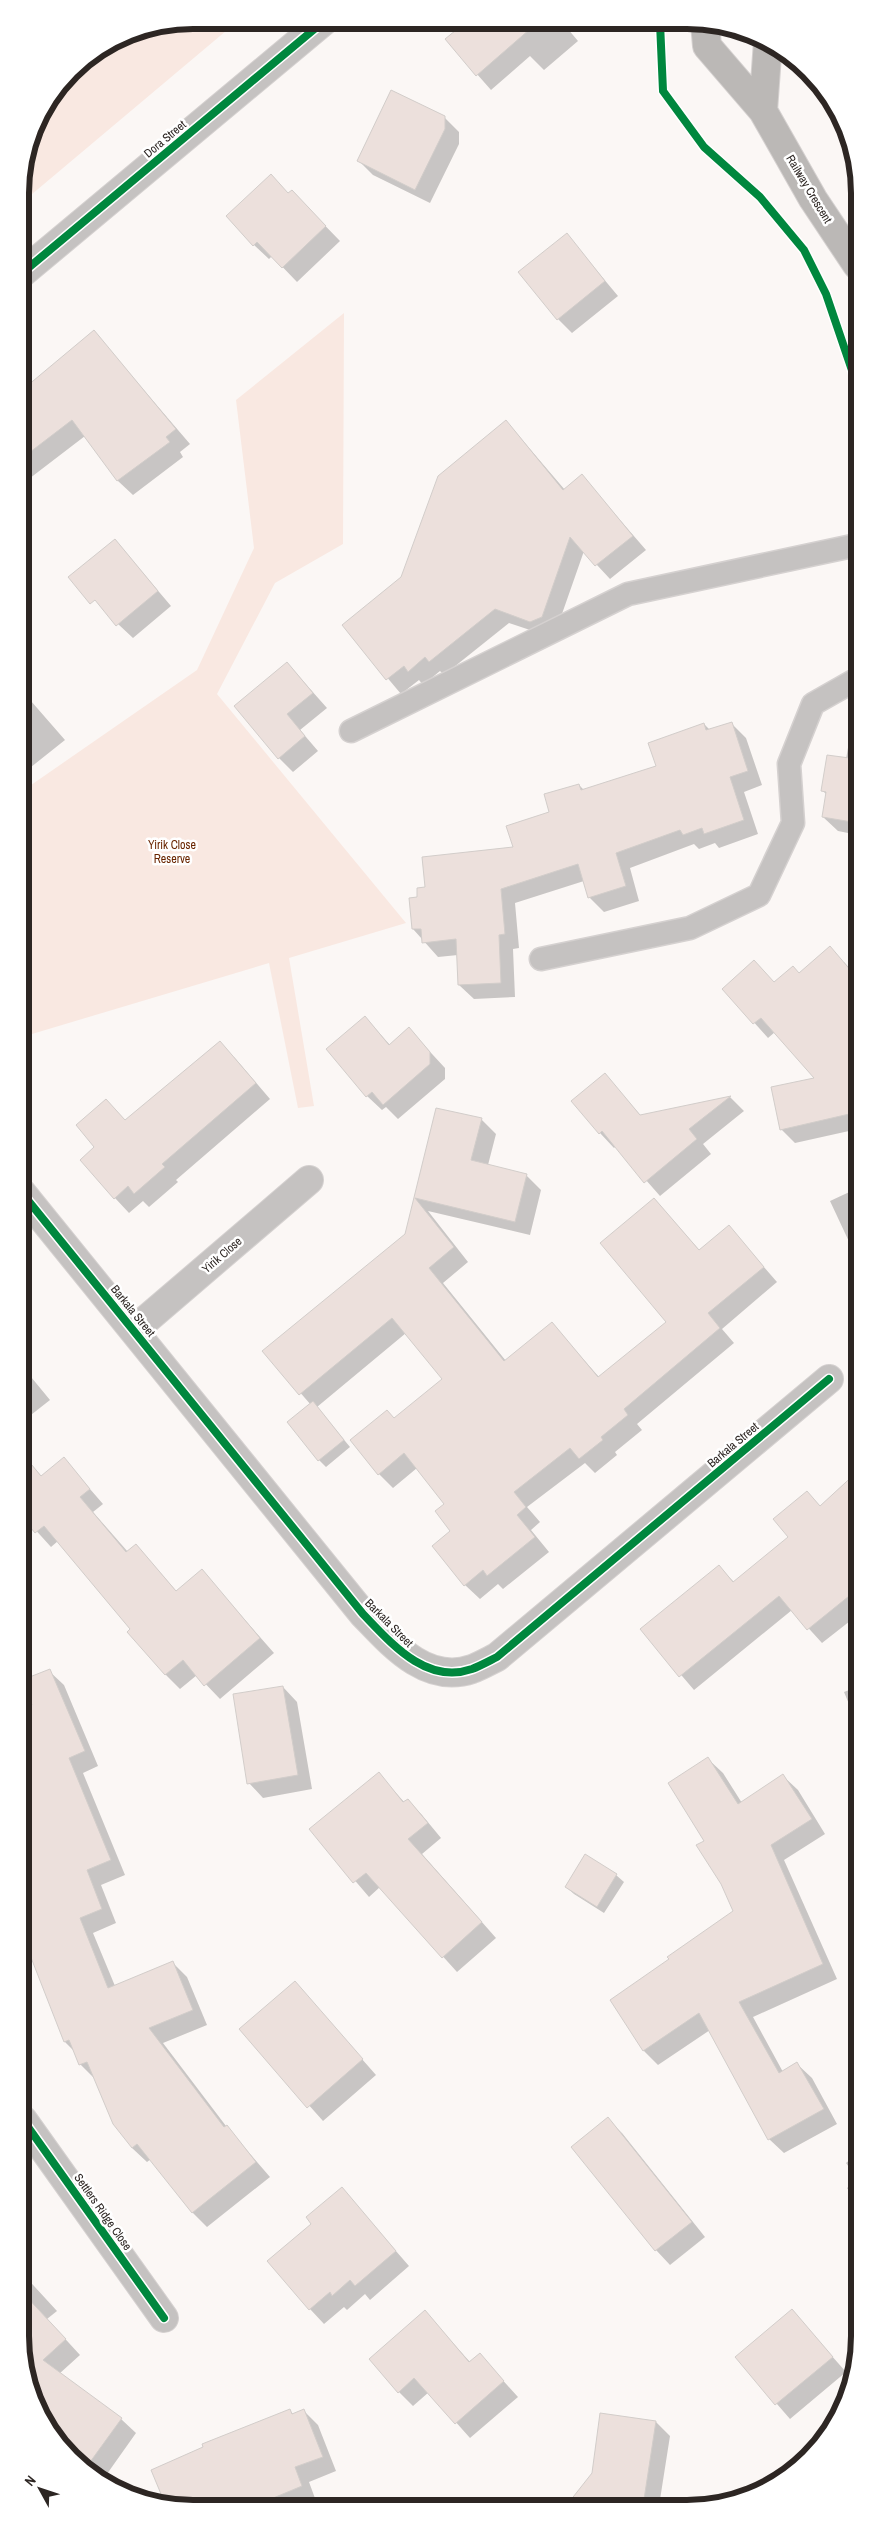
<svg xmlns="http://www.w3.org/2000/svg" width="880" height="2529" font-family="'Archivo Narrow',sans-serif">
  <style>
    .green { fill: #f9e8e1 }
    .shadow { fill: #0003 }
    .building { fill: #ece0dc; stroke: #d2cdca }
    .lines { fill: none; stroke-linecap: round; stroke-linejoin: round }
    .lane-casing { stroke: #d5d1d0; stroke-width: 25 }
    .street-casing { stroke: #d5d1d0; stroke-width: 30 }
    .secondary-casing { stroke: #d5d1d0; stroke-width: 30 }
    .lane { stroke: #c5c2c1; stroke-width: 22 }
    .street { stroke: #c5c2c1; stroke-width: 28 }
    .secondary { stroke: #bbb8b6; stroke-width: 28 }
    .cycleway-casing { stroke: #fff; stroke-width: 11 }
    .cycleway { stroke: #00873e; stroke-width: 8 }
    .labels { text-anchor: middle; dominant-baseline: central; stroke-width: 5; stroke-linejoin: round; paint-order: stroke }
    .street-label { font-size: 12px; fill: #2d2623; stroke: #fff }
    .park-label { font-size: 12px; fill: #692500; stroke: #fff }
    .rim { fill: none; stroke: #2d2623; stroke-width: 6 }
  </style>
  <rect width="100%" height="100%" fill="#fbf7f5"/>
  <path class="green" d="M 193,20 L 239,20 L 25,200 L 20,195 L 20,182 L 38,116 L 79,63 L 127,33 Z
    M 344,313 L 343,544 L 275,583 L 217,694 L 406,923 L 289,958 L 314,1106 L 298,1108 L 269,963 L 22,1037 L 21,792 L 197,670 L 254,548 L 236,400 Z"/>
  <path class="shadow" d="M 468,22 L 562,22 L 578,41 L 544,70 L 530,56 L 491,90 L 447,40 Z
    M 444,117 L 459,132 L 459,144 L 430,203 L 373,175 L 359,161 Z
    M 289,194 L 306,206 L 340,241 L 297,282 L 272,256 L 269,259 L 254,245 Z
    M 567,235 L 618,296 L 572,333 L 558,319 Z
    M 94,332 L 190,444 L 180,452 L 183,457 L 133,495 L 118,481 L 85,436 L 21,485 L 21,393 Z
    M 506,421 L 565,490 L 582,476 L 646,550 L 610,579 L 584,551 L 556,631 L 545,635 L 509,623 L 444,675 L 440,671 L 423,685 L 419,680 L 401,694 L 343,625 L 402,578 Z
    M 115,540 L 171,606 L 133,638 L 118,624 Z
    M 287,663 L 327,708 L 300,730 L 318,751 L 293,772 L 279,758 Z
    M 24,693 L 65,740 L 21,775 L 21,696 Z
    M 731,723 L 746,738 L 762,785 L 744,792 L 758,834 L 719,848 L 715,843 L 699,849 L 694,844 L 630,868 L 639,901 L 604,912 L 589,897 L 584,881 L 515,903 L 519,948 L 513,949 L 515,997 L 474,999 L 459,985 L 458,955 L 438,957 L 413,929 L 419,898 L 426,889 L 514,848 L 579,785 L 584,790 L 657,767 L 704,724 L 710,730 Z
    M 852,725 L 857,725 L 858,843 L 848,833 L 838,831 L 823,817 L 827,795 L 823,791 L 846,759 Z
    M 844,962 L 858,978 L 858,1129 L 795,1143 L 781,1129 L 816,1079 L 775,1032 L 768,1038 L 724,989 L 775,983 Z
    M 365,1017 L 390,1045 L 409,1029 L 445,1068 L 445,1079 L 398,1119 L 386,1107 L 382,1110 L 367,1096 Z
    M 234,1057 L 270,1099 L 176,1180 L 178,1182 L 149,1207 L 143,1201 L 129,1213 L 115,1198 L 96,1147 L 126,1121 Z
    M 605,1075 L 641,1116 L 730,1097 L 744,1111 L 703,1144 L 711,1154 L 660,1196 L 616,1146 L 614,1148 L 600,1133 L 573,1101 Z
    M 437,1109 L 481,1119 L 496,1134 L 488,1165 L 526,1175 L 541,1190 L 530,1235 L 428,1211 L 468,1262 L 443,1283 L 506,1361 L 552,1324 L 599,1377 L 668,1322 L 654,1199 L 700,1251 L 729,1227 L 777,1282 L 722,1329 L 734,1343 L 637,1424 L 642,1430 L 615,1452 L 617,1455 L 595,1473 L 585,1463 L 527,1507 L 540,1522 L 531,1530 L 549,1552 L 503,1589 L 498,1584 L 480,1599 L 465,1585 L 446,1504 L 417,1468 L 393,1488 L 379,1474 L 395,1419 L 443,1379 L 406,1333 L 317,1407 L 350,1447 L 326,1467 L 319,1460 L 311,1405 L 264,1351 L 406,1235 Z
    M 858,1188 L 858,1254 L 852,1248 L 830,1201 Z
    M 22,1366 L 50,1400 L 22,1422 Z
    M 22,1454 L 42,1477 L 64,1459 L 103,1504 L 93,1512 L 128,1552 L 136,1545 L 177,1592 L 202,1571 L 274,1653 L 220,1699 L 197,1675 L 180,1689 L 166,1675 L 132,1629 L 58,1541 L 51,1547 L 22,1515 Z
    M 858,1473 L 859,1614 L 822,1643 L 792,1610 L 694,1690 L 642,1629 L 719,1567 L 734,1582 L 790,1537 L 807,1493 L 821,1507 Z
    M 49,1671 L 64,1685 L 98,1766 L 83,1773 L 125,1875 L 101,1885 L 116,1923 L 93,1933 L 115,1986 L 172,1962 L 187,1977 L 207,2025 L 163,2043 L 226,2126 L 270,2177 L 207,2227 L 192,2212 L 151,2159 L 147,2162 L 132,2148 L 95,2079 L 80,2064 L 75,2052 L 65,2042 L 23,1934 L 22,1682 Z
    M 859,1686 L 859,1728 L 844,1692 Z
    M 283,1687 L 297,1702 L 312,1789 L 263,1798 L 249,1783 Z
    M 708,1759 L 723,1773 L 742,1803 L 783,1776 L 798,1790 L 825,1834 L 784,1860 L 837,1979 L 753,2017 L 783,2072 L 797,2064 L 812,2078 L 837,2124 L 784,2153 L 769,2139 L 710,2030 L 658,2065 L 644,2051 L 611,2000 L 670,1960 L 734,1911 L 706,1841 Z
    M 379,1774 L 405,1803 L 408,1800 L 422,1815 L 441,1838 L 422,1854 L 496,1938 L 457,1972 L 380,1887 L 369,1897 L 311,1829 Z
    M 616,1875 L 624,1882 L 604,1913 L 574,1894 L 566,1887 Z
    M 295,1983 L 376,2075 L 323,2121 L 241,2029 Z
    M 607,2119 L 622,2133 L 705,2237 L 670,2265 L 656,2250 L 573,2147 Z
    M 859,2152 L 859,2204 L 847,2188 L 858,2180 L 846,2163 Z
    M 342,2189 L 409,2266 L 370,2300 L 365,2294 L 347,2310 L 344,2307 L 324,2324 L 310,2309 L 312,2224 Z
    M 23,2248 L 30,2259 L 23,2264 Z
    M 23,2274 L 57,2311 L 47,2319 L 80,2355 L 59,2374 L 121,2419 L 136,2433 L 102,2481 L 71,2458 L 43,2422 L 23,2370 Z
    M 792,2311 L 846,2372 L 790,2419 L 736,2357 Z
    M 425,2312 L 470,2362 L 480,2355 L 518,2397 L 470,2438 L 429,2392 L 413,2406 L 399,2392 Z
    M 290,2411 L 294,2415 L 304,2411 L 318,2425 L 336,2471 L 309,2482 L 316,2501 L 304,2506 L 160,2506 L 144,2500 L 162,2493 Z
    M 656,2422 L 670,2436 L 659,2506 L 567,2506 Z"/>
  <path class="building" d="M 466,22 L 538,22 L 476,76 L 445,39 Z
    M 391,90 L 445,116 L 445,129 L 415,190 L 357,161 Z
    M 271,174 L 288,193 L 292,190 L 326,226 L 282,268 L 257,242 L 253,246 L 226,216 Z
    M 567,233 L 605,281 L 557,320 L 518,272 Z
    M 94,330 L 176,429 L 166,437 L 170,442 L 117,481 L 72,420 L 21,459 L 21,391 Z
    M 506,420 L 563,490 L 582,474 L 633,536 L 595,566 L 570,537 L 542,617 L 530,622 L 495,609 L 429,662 L 425,657 L 408,672 L 404,666 L 386,680 L 342,625 L 401,577 L 438,476 Z
    M 115,539 L 158,591 L 116,626 L 95,600 L 90,604 L 68,577 Z
    M 287,662 L 313,693 L 287,714 L 305,736 L 278,759 L 234,706 Z
    M 732,722 L 748,771 L 730,777 L 744,820 L 704,834 L 702,828 L 683,835 L 680,830 L 616,853 L 626,886 L 588,898 L 578,864 L 501,889 L 505,934 L 499,935 L 501,983 L 458,985 L 456,939 L 422,943 L 421,929 L 412,929 L 409,898 L 417,897 L 417,888 L 425,887 L 422,857 L 513,847 L 506,826 L 549,812 L 544,794 L 579,784 L 581,790 L 656,766 L 648,743 L 704,723 L 706,730 Z
    M 827,755 L 857,759 L 858,823 L 822,817 L 826,792 L 821,791 Z
    M 830,946 L 858,979 L 858,1112 L 780,1130 L 771,1087 L 814,1078 L 761,1018 L 753,1024 L 722,989 L 754,960 L 774,982 L 793,966 L 799,973 Z
    M 365,1016 L 389,1045 L 409,1027 L 430,1052 L 430,1064 L 383,1105 L 372,1092 L 366,1097 L 326,1049 Z
    M 220,1041 L 256,1083 L 162,1164 L 165,1167 L 134,1194 L 128,1186 L 114,1199 L 80,1160 L 94,1147 L 76,1125 L 106,1099 L 125,1120 Z
    M 605,1073 L 640,1115 L 731,1096 L 689,1129 L 697,1139 L 644,1183 L 602,1131 L 599,1134 L 571,1101 Z
    M 436,1108 L 482,1118 L 471,1160 L 527,1174 L 515,1222 L 415,1198 L 454,1247 L 429,1268 L 504,1361 L 552,1322 L 598,1377 L 666,1322 L 600,1243 L 654,1198 L 699,1250 L 729,1225 L 764,1267 L 708,1313 L 720,1328 L 624,1409 L 628,1415 L 601,1437 L 603,1440 L 579,1459 L 570,1448 L 514,1492 L 526,1507 L 517,1515 L 535,1537 L 487,1576 L 483,1570 L 464,1586 L 432,1546 L 450,1531 L 435,1511 L 444,1504 L 404,1453 L 378,1475 L 350,1440 L 387,1410 L 394,1418 L 442,1379 L 392,1318 L 299,1395 L 262,1351 L 405,1234 Z
    M 313,1401 L 344,1440 L 318,1461 L 287,1422 Z
    M 22,1453 L 41,1476 L 64,1457 L 90,1489 L 80,1497 L 126,1552 L 136,1544 L 176,1591 L 202,1569 L 260,1638 L 204,1686 L 183,1660 L 165,1675 L 127,1632 L 130,1629 L 44,1526 L 35,1533 L 22,1517 Z
    M 858,1471 L 859,1588 L 807,1630 L 779,1596 L 679,1677 L 640,1629 L 719,1565 L 733,1582 L 788,1537 L 773,1519 L 807,1491 L 820,1506 Z
    M 50,1669 L 85,1751 L 69,1758 L 111,1860 L 87,1870 L 102,1909 L 80,1918 L 108,1988 L 173,1961 L 193,2010 L 149,2028 L 224,2127 L 227,2125 L 256,2162 L 192,2213 L 137,2144 L 132,2148 L 113,2124 L 87,2062 L 79,2065 L 69,2040 L 64,2042 L 23,1937 L 22,1709 L 32,1705 L 22,1680 Z
    M 283,1686 L 298,1775 L 247,1784 L 233,1694 Z
    M 708,1757 L 738,1804 L 783,1774 L 812,1819 L 771,1845 L 823,1964 L 739,2002 L 779,2073 L 797,2062 L 824,2109 L 768,2140 L 699,2013 L 643,2051 L 610,2000 L 669,1959 L 667,1957 L 733,1911 L 721,1884 L 696,1845 L 704,1841 L 668,1783 Z
    M 379,1772 L 403,1802 L 408,1799 L 428,1823 L 408,1839 L 482,1922 L 442,1958 L 366,1873 L 353,1883 L 309,1829 Z
    M 585,1854 L 617,1874 L 597,1907 L 565,1887 Z
    M 295,1981 L 363,2059 L 307,2108 L 239,2029 Z
    M 608,2117 L 692,2222 L 655,2251 L 571,2147 Z
    M 342,2187 L 396,2251 L 355,2286 L 350,2280 L 332,2296 L 330,2292 L 309,2310 L 267,2261 L 311,2224 L 306,2217 Z
    M 23,2293 L 66,2339 L 43,2360 L 122,2418 L 85,2469 L 71,2458 L 43,2422 L 23,2370 Z
    M 792,2309 L 833,2357 L 775,2405 L 735,2357 Z
    M 425,2310 L 469,2362 L 480,2353 L 504,2381 L 455,2424 L 414,2378 L 398,2393 L 369,2359 Z
    M 290,2409 L 292,2414 L 304,2409 L 323,2457 L 295,2467 L 302,2486 L 254,2506 L 166,2506 L 151,2470 L 203,2447 L 202,2444 Z
    M 600,2413 L 656,2421 L 643,2506 L 566,2506 L 592,2473 Z"/>
  <g class="lines">
    <g class="lane-casing">
      <path id="lane" d="M 351,731 L 628,594 L 857,545
        M 541,959 L 690,928 L 759,895 L 793,823 L 789,764 L 813,704 L 857,679"/>
    </g>
    <g class="street-casing">
      <path id="street" d="M 21,274 L 324,21
        M 22,1193 L 363,1614 C 391,1643 426,1685 472,1669 C 480,1666 489,1661 497,1657 L 829,1379
        M 134,1330 L 309,1180
        M 23,2120 L 164,2318"/>
    </g>
    <g class="secondary-casing">
      <path id="secondary" d="M 705,23 L 707,46 L 763,111 L 813,199 L 857,265
        M 763,111 L 768,41"/>
    </g>
    <use href="#lane" class="lane"/>
    <use href="#street" class="street"/>
    <use href="#secondary" class="secondary"/>
    <g class="cycleway-casing">
      <path id="cycleway" d="M 660,23 L 663,91 L 704,147 L 760,197 L 804,250 L 826,294 L 857,385
        M 21,274 L 324,21
        M 22,1193 L 363,1614 C 391,1643 426,1685 472,1669 C 480,1666 489,1661 497,1657 L 829,1379
        M 23,2120 L 164,2318"/>
    </g>
    <use href="#cycleway" class="cycleway"/>
  </g>
  <g class="labels">
    <g class="street-label">
      <text transform="translate(165 139) rotate(-40)">Dora Street</text>
      <text transform="translate(809 189) rotate(59)">Railway Crescent</text>
      <text transform="translate(222 1255) rotate(-41)">Yirik Close</text>
      <text transform="translate(133 1311) rotate(51)">Barkala Street</text>
      <text transform="translate(733 1445) rotate(-40)">Barkala Street</text>
      <text transform="translate(389 1623) rotate(45)">Barkala Street</text>
      <text transform="translate(103 2212) rotate(55)">Settlers Ridge Close</text>
    </g>
    <g class="park-label">
      <text x="172" y="845">Yirik Close<tspan x="172" dy="14">Reserve</tspan></text>
    </g>
  </g>
  <path d="M0 0H880V2529H0ZM193 29H687A164 164 0 0 1 851 193V2336A164 164 0 0 1 687 2500H193A164 164 0 0 1 29 2336V193A164 164 0 0 1 193 29Z" fill="#fff" fill-rule="evenodd"/>
  <path class="rim" d="M193 29H687A164 164 0 0 1 851 193V2336A164 164 0 0 1 687 2500H193A164 164 0 0 1 29 2336V193A164 164 0 0 1 193 29Z"/>
  <g transform="translate(40 2489) rotate(310)" stroke="#ffffff" stroke-width="4" paint-order="stroke">
  <path d="M0-4L9 19L0 12L-9 19Z" fill="#2d2623"/>
  <text y="-8" font-size="14" font-weight="bold" text-anchor="middle" fill="#2d2623">N</text>
  </g>
</svg>
